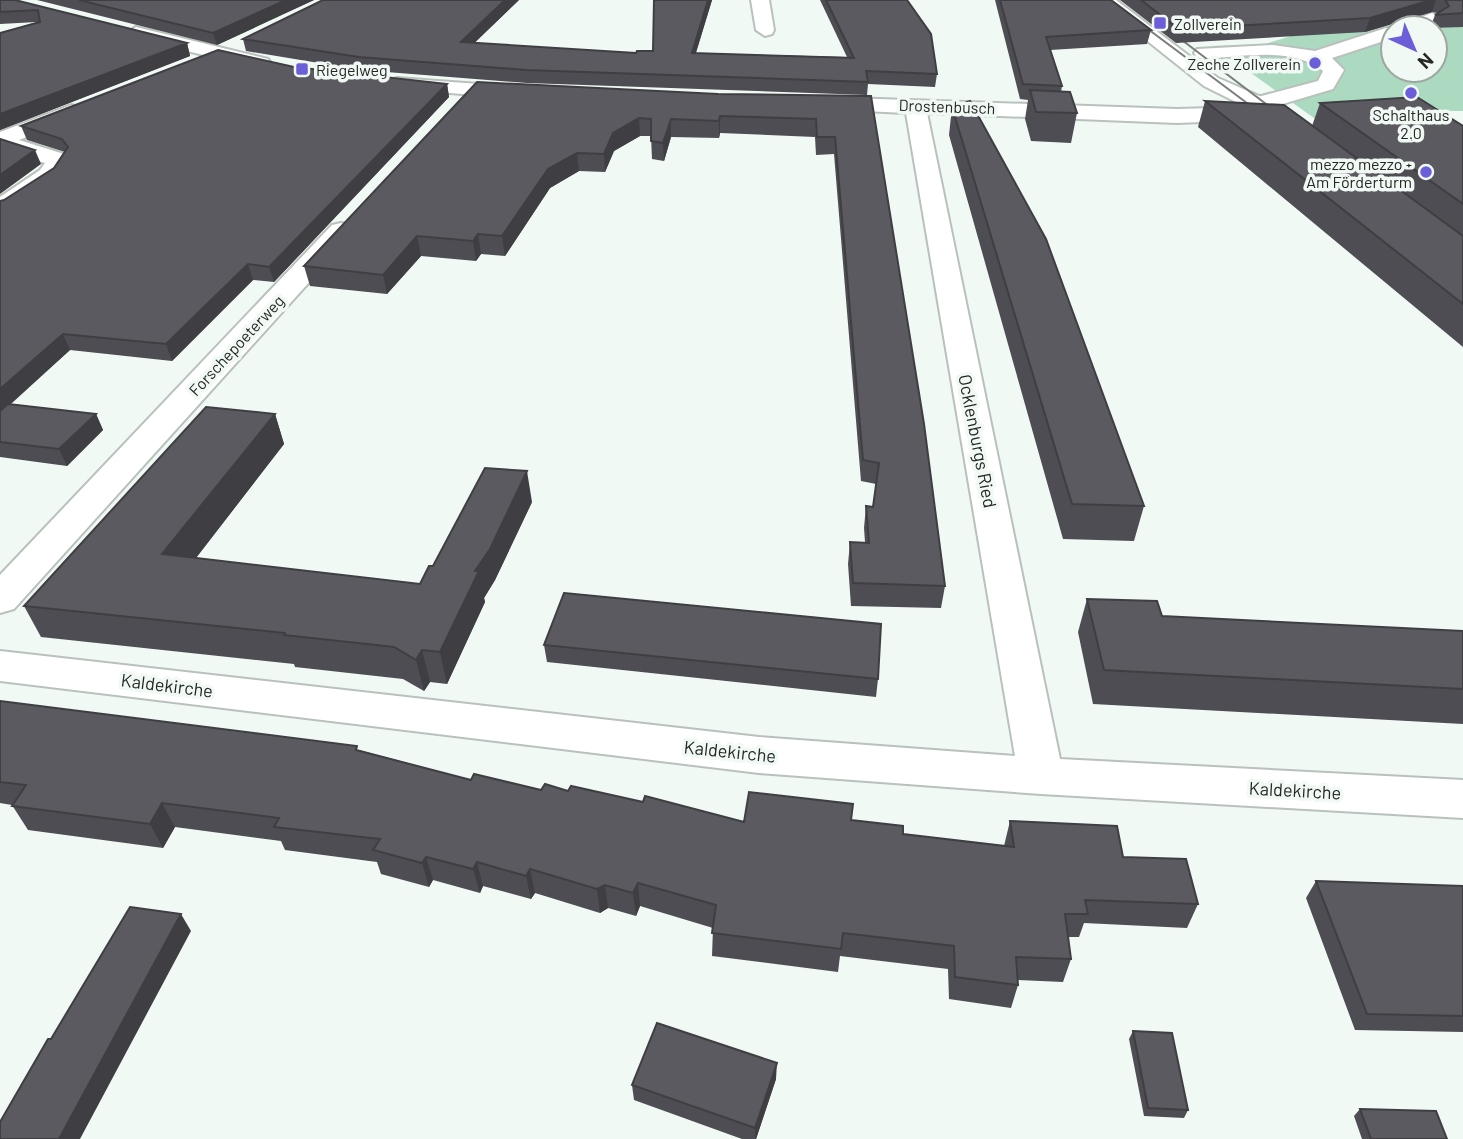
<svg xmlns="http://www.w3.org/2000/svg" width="1463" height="1139" font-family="Barlow,sans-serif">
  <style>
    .green { fill: #acdac0; fill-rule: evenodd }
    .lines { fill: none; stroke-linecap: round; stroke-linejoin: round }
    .minor-casing { stroke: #b9c1bc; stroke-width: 4 }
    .major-casing { stroke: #b9c1bc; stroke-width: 4 }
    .minor { fill: #fff; fill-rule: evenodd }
    .major { fill: #fff; fill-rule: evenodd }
    .tram { stroke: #7a7e7b; stroke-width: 2 }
    .wall { fill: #4d4d53 }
    .shaded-wall { fill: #3f3f43 }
    .building { fill: #5a5a60; stroke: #3f3f43; stroke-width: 2 }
    .poi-dot { fill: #6c5ed8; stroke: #f1f9f4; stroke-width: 2.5 }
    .labels { text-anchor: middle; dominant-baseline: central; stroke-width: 7; stroke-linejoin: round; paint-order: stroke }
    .far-poi-label { font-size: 16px; fill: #252726; stroke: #f1f9f4; text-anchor: start }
    .far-street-label { font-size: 16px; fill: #252726; stroke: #f1f9f4 }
    .street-label { font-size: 18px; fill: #252726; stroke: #f1f9f4 }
  </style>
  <rect width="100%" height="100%" fill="#f1f9f4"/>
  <path class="green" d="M 1463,0 L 1463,111 L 1402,111 L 1314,118 L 1213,46 L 1265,44 L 1370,11 ZM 1393,28 L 1435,28 L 1435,70 L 1393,70 Z"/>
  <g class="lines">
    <g class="minor-casing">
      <path id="minor" d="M 751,0 L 769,0 L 774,30 L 772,34 L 765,36 L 756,30 Z
        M 1432,13 L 1441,19 C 1429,31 1409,28 1393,28 L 1393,38 L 1332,58 L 1344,70 L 1333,89 L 1262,110 L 1264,113 L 1261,118 L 1253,120 L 1177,123 L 927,113 L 1060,759 L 1463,780 L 1463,818 L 1041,794 L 759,773 L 0,681 L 0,651 L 759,737 L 1015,756 L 906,113 L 820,109 L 809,103 L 820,97 L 1177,109 L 1249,107 L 1250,99 L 1318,81 L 1323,71 C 1293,46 1240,57 1204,59 L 1197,57 L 1194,53 L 1197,49 L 1273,45 L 1315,51 L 1386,28 L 1397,27 Z
        M 136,27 L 268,59 L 271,63 L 261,69 L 129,37 L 127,33 Z
        M 397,78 L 522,87 L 533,93 L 522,99 L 390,88 L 387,84 L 390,80 Z
        M 71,105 L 79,107 L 82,112 L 79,117 L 19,140 L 67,155 L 71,160 L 58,180 L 9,213 L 0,216 L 0,197 L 40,170 L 45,163 L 0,149 L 0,132 Z
        M 341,223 L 350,225 L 354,231 L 350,237 L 14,609 L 0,613 L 0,575 L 332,225 Z"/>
    </g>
    <g class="major-casing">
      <path id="major" d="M 1096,0 L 1116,0 L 1218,78 L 1266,99 L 1310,136 L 1307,141 L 1291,141 L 1250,109 L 1204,86 Z"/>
    </g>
    <use href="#minor" class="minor"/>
    <use href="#major" class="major"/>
    <path class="tram" d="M 1109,0 L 1263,115
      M 1170,31 L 1282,116"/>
  </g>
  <path class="wall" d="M 0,0 L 187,43 L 190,56 L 0,130 L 0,33 L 37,22 L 0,24 Z
    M 37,0 L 314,0 L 217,45 Z
    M 519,0 L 474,43 L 636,53 L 653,51 L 654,0 L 712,0 L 696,53 L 847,57 L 820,0 L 907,0 L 937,74 L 935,87 L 868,84 L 867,95 L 527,83 L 361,70 L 246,51 L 243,39 Z
    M 995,0 L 1111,0 L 1151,30 L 1147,44 L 1050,50 L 1062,86 L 1061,92 L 1077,113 L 1071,143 L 1031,141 L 1025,119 L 1028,100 L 1020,99 Z
    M 1120,0 L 1463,0 L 1463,27 L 1430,28 L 1435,15 L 1438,13 L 1432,12 L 1365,32 L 1176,43 Z
    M 294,67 L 447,84 L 449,97 L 274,282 L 253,280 L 172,361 L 70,350 L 11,404 L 96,414 L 103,430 L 67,466 L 0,457 L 0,201 L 4,200 L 54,168 L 65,152 L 27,140 L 21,126 Z
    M 477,82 L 718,94 L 871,96 L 945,586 L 941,608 L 851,606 L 848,564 L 850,542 L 865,542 L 864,528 L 866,506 L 873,507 L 876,484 L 861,481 L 834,154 L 816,155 L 815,137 L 720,133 L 719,138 L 671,137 L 664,161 L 652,159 L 651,136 L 640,136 L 614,151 L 605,172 L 579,171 L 550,188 L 505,256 L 481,254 L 476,261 L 421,256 L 387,294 L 310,286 L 304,266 Z
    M 1205,101 L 1312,126 L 1320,103 L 1463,126 L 1463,347 L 1198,127 Z
    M 952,107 L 1144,506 L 1134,541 L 1063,539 L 949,135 Z
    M 275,414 L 284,444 L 196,558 L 420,584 L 433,566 L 532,502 L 495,580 L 484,598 L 485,602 L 447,684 L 430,682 L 424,691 L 403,679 L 295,667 L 294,664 L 41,637 L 24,606 Z
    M 1087,599 L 1162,616 L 1463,631 L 1463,724 L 1093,704 L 1078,632 Z
    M 544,645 L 878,679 L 876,697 L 547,662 Z
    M 0,701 L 359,750 L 471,780 L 541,790 L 568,791 L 643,802 L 744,822 L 851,820 L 903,834 L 1004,846 L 1010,821 L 1123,857 L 1198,904 L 1187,928 L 1084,923 L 1079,937 L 1068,937 L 1071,959 L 1063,982 L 1018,980 L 1018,985 L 1011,1008 L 949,999 L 948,969 L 840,956 L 838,972 L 712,956 L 713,928 L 640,906 L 636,916 L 608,908 L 600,913 L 535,893 L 531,899 L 483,886 L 480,893 L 433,880 L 429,887 L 381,874 L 377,862 L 285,850 L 281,841 L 175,827 L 163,848 L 28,830 L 12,805 L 0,803 Z
    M 1316,881 L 1463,886 L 1463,1032 L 1355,1030 L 1306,898 Z
    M 1133,1031 L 1188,1110 L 1184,1118 L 1144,1116 L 1129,1039 Z
    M 776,1079 L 756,1139 L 742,1139 L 634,1100 L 632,1085 Z
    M 1360,1109 L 1447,1139 L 1362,1139 L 1354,1116 Z"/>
  <path class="shaded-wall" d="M 286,0 L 314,0 L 217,45 L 213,33 Z
    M 505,0 L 519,0 L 462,55 L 461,42 Z
    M 708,0 L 712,0 L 692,65 L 692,53 Z
    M 1431,0 L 1436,0 L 1432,12 L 1365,32 L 1370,18 Z
    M 187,43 L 190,56 L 0,130 L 0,114 Z
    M 447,84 L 449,97 L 274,282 L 269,267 Z
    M 720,116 L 720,133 L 719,138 L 719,121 Z
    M 639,118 L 640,136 L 614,151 L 605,172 L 604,154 L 613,133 Z
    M 671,119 L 671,137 L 664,161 L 663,143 Z
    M 35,150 L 41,164 L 0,194 L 0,175 Z
    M 577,153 L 579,171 L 550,188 L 505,256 L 502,236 L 548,169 Z
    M 478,234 L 481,254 L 476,261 L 473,241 Z
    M 417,236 L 421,256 L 387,294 L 383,275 Z
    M 248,264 L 253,280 L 172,361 L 166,344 Z
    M 63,334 L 70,350 L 0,413 L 0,389 Z
    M 96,414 L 103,430 L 67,466 L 59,449 Z
    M 275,414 L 284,444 L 175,585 L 162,554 Z
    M 527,471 L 532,502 L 495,580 L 484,598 L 485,602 L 447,684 L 440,652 L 475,571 Z
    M 422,650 L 430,682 L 424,691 L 416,660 Z
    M 162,803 L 175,827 L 163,848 L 150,824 Z
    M 426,857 L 433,880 L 429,887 L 422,863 Z
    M 477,862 L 483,886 L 480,893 L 473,869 Z
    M 530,869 L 535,893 L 531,899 L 526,876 Z
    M 638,883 L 640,906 L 636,916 L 633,893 Z
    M 605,885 L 608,908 L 600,913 L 597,889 Z
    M 181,914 L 191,931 L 80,1139 L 59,1139 Z
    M 777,1063 L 776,1079 L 756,1139 L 755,1139 L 755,1128 Z"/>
  <path class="building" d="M 0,0 L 15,0 L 187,43 L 0,114 L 0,33 L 40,22 L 38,10 L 0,12 Z
    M 79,0 L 286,0 L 213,33 Z
    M 323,0 L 505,0 L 461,42 L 636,53 L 637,51 L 653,51 L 654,0 L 708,0 L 692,53 L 854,58 L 826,0 L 907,0 L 931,34 L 937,74 L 866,71 L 868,82 L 526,70 L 359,57 L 243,39 Z
    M 1000,0 L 1111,0 L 1151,30 L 1046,37 L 1062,86 L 1023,84 Z
    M 1141,0 L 1431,0 L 1370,18 L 1179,29 Z
    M 1445,0 L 1463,0 L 1463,13 L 1435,15 L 1449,6 Z
    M 218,50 L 294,67 L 447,84 L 269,267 L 248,264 L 166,344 L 63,334 L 0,389 L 0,201 L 4,200 L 54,168 L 68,147 L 62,139 L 21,126 Z
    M 477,82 L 718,94 L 871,96 L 924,424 L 945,586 L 853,583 L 850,542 L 869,543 L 866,506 L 873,507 L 879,463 L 863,460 L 835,137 L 817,137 L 816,119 L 720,116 L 719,121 L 671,119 L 663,143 L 651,141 L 651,119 L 639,118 L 613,133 L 604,154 L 577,153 L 548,169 L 502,236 L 478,234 L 473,241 L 417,236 L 383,275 L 304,266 Z
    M 1030,90 L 1070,92 L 1077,113 L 1036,112 Z
    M 1417,97 L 1463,126 L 1463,204 L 1320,103 Z
    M 970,101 L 1046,239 L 1144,506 L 1072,504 L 952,107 Z
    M 1205,101 L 1284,105 L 1463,236 L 1463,304 Z
    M 0,139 L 35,150 L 0,175 Z
    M 8,404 L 96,414 L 59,449 L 0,442 L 0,411 Z
    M 206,407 L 275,414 L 162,554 L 420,584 L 429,566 L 433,566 L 485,468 L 527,471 L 490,549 L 475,571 L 479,571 L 440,652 L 422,650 L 416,660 L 394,647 L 284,635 L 285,633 L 24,606 Z
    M 564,593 L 881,624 L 878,679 L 544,645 Z
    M 1087,599 L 1157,601 L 1162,616 L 1463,631 L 1463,689 L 1104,670 Z
    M 0,701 L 357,746 L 356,750 L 471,780 L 474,774 L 541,790 L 545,784 L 568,791 L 571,786 L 643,802 L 645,796 L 744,822 L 749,792 L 853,804 L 851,820 L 903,826 L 903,834 L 1014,847 L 1010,821 L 1117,826 L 1123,857 L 1186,859 L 1198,904 L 1085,900 L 1088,914 L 1065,914 L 1071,959 L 1016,957 L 1018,985 L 955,977 L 954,946 L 843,933 L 841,949 L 712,933 L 716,905 L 638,883 L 633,893 L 605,885 L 597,889 L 530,869 L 526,876 L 477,862 L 473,869 L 426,857 L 422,863 L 373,850 L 380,839 L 274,827 L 279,818 L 162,803 L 150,824 L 12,806 L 26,785 L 0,782 Z
    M 1316,881 L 1463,886 L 1463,1016 L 1367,1014 Z
    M 130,907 L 181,914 L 59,1139 L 0,1139 L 0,1122 L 48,1039 L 51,1039 Z
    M 657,1023 L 777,1063 L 755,1128 L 632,1085 Z
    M 1133,1031 L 1172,1033 L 1188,1110 L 1148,1108 Z
    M 1360,1109 L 1436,1111 L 1447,1139 L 1371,1139 Z"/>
  <g class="poi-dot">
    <rect x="1153" y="16" width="14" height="14" rx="3.5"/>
    <circle cx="1315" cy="63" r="7"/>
    <rect x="295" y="62" width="14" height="14" rx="3.5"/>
    <circle cx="1411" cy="93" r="7"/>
    <circle cx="1426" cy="172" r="7"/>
  </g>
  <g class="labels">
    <g class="far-poi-label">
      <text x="1174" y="23">Zollverein</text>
      <text x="1301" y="63" text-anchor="end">Zeche Zollverein</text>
      <text x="316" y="69">Riegelweg</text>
      <text x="1411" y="114" text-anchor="middle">Schalthaus<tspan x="1411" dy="18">2.0</tspan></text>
      <text x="1412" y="163" text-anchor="end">mezzo mezzo -<tspan x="1412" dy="18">Am Förderturm</tspan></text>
    </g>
    <g class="far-street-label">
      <text transform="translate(947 106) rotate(2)">Drostenbusch</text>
      <text transform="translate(236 345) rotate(-47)">Forschepoeterweg</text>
    </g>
    <g class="street-label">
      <text transform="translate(978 441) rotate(79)">Ocklenburgs Ried</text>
      <text transform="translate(167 685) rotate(7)">Kaldekirche</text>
      <text transform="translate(730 751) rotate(6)">Kaldekirche</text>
      <text transform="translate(1295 790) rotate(3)">Kaldekirche</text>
    </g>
  </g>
  <g transform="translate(1414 49) rotate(136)"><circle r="33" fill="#f1f9f4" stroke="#9fa5a2" stroke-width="2"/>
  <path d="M0-5L12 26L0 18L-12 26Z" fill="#6c5ed8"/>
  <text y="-10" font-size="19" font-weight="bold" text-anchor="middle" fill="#252726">N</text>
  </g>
</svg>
